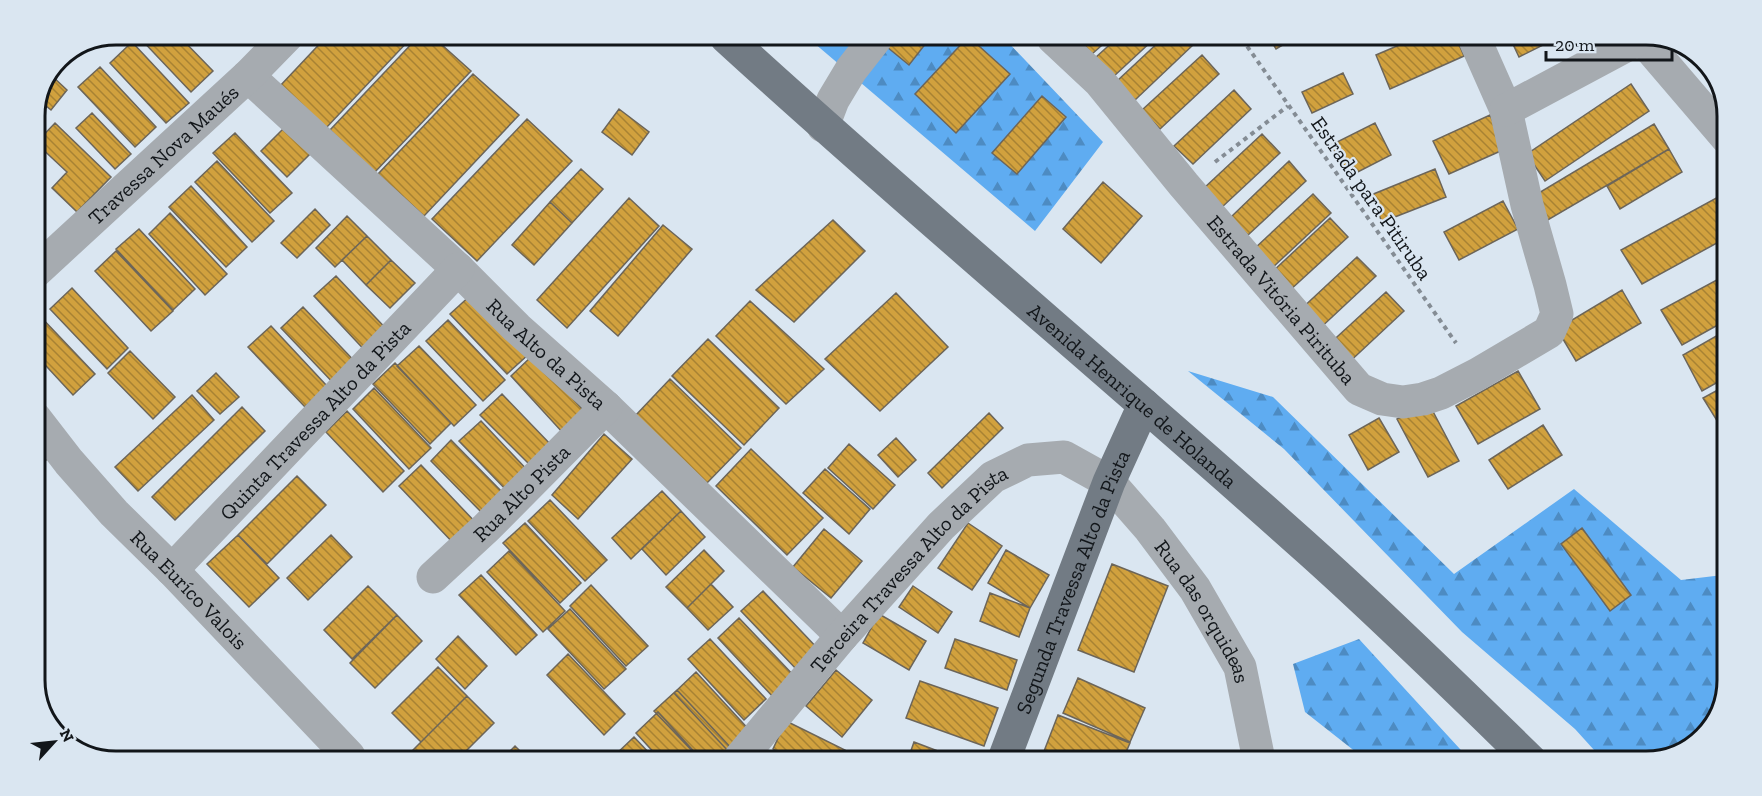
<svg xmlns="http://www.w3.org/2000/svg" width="1762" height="796" font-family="'Zilla Slab',serif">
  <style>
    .forest { fill: url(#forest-firs) }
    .building { fill: url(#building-back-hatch); stroke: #6c6559; stroke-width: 1.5 }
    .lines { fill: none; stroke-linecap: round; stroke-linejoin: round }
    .path { stroke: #848c94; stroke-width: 4; stroke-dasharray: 4.5 4.5; stroke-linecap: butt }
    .minor { stroke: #a6abb0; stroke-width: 33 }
    .major { stroke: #727b84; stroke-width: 33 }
    .labels { text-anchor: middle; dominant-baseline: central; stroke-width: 4.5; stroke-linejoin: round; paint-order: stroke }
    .street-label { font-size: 21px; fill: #12161a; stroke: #dae6f1 }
    .rim { fill: none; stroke: #12161a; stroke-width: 3 }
  </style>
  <defs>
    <pattern id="forest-firs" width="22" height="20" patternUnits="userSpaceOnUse" patternTransform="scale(1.5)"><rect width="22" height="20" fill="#5facf1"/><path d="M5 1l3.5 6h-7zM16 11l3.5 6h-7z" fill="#4d8bc2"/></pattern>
    <pattern id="building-back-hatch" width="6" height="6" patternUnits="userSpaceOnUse" patternTransform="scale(1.5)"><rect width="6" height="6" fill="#d1a13e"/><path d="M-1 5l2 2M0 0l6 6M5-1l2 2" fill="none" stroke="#a88233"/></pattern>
  </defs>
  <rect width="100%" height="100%" fill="#dae6f1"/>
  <path class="forest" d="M 807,37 L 1004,38 L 1103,142 L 1035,231 Z
    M 1188,371 L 1273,397 L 1454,574 L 1574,489 L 1681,580 L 1723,575 L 1721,712 L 1692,748 L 1647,761 L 1604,761 L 1575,729 L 1462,632 L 1284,449 Z
    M 1359,639 L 1471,761 L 1366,760 L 1305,712 L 1293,664 Z"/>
  <path class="building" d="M 137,35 L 178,35 L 213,71 L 191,92 Z
    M 328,35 L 413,36 L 326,128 L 280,86 Z
    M 419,36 L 432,36 L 471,71 L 375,172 L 330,130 Z
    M 895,38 L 930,38 L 909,65 L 887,47 Z
    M 967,38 L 970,38 L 1010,74 L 956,133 L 915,94 Z
    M 1078,38 L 1109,39 L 1092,54 Z
    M 1116,39 L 1154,39 L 1113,77 L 1095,58 Z
    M 1162,39 L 1188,39 L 1193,45 L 1135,100 L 1117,81 Z
    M 1270,39 L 1293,39 L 1276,49 Z
    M 1411,40 L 1457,40 L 1464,56 L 1390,89 L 1376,55 Z
    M 1511,40 L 1553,40 L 1519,57 Z
    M 132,42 L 189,103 L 166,123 L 110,63 Z
    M 1202,55 L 1219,74 L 1160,129 L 1142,110 Z
    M 100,67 L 156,127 L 135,147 L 78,87 Z
    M 1343,73 L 1353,94 L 1312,113 L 1302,92 Z
    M 473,74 L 519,115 L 424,216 L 378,174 Z
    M 51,75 L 67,90 L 51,110 L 39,100 Z
    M 1631,84 L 1649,111 L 1545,181 L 1527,154 Z
    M 1234,90 L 1251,109 L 1193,164 L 1174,146 Z
    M 1042,96 L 1066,117 L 1017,174 L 992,153 Z
    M 619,109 L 649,132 L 632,155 L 602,132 Z
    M 92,113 L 131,154 L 115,169 L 76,128 Z
    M 1490,115 L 1505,149 L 1449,174 L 1433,141 Z
    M 527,119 L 572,161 L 477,261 L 432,219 Z
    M 55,123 L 111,177 L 77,212 L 52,188 L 67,172 L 36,143 Z
    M 1375,123 L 1391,155 L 1348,177 L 1331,145 Z
    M 288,124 L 314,150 L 287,177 L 261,151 Z
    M 1654,124 L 1669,149 L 1546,221 L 1532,197 Z
    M 235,133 L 292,193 L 270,213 L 213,153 Z
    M 1262,134 L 1280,153 L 1221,208 L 1203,189 Z
    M 1669,149 L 1682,172 L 1620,209 L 1607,186 Z
    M 217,161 L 274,221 L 252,242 L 195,182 Z
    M 1289,161 L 1306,181 L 1248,235 L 1230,218 Z
    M 581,169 L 603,189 L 572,223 L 550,202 Z
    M 1435,169 L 1446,197 L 1382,222 L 1371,195 Z
    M 1103,182 L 1142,216 L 1101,263 L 1063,229 Z
    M 191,186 L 247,247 L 226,267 L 169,207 Z
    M 1313,194 L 1331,213 L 1271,269 L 1254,249 Z
    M 1720,196 L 1726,207 L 1726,238 L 1642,284 L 1621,250 Z
    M 629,198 L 659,226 L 567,328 L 537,300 Z
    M 1503,201 L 1518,229 L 1459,260 L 1444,232 Z
    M 550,202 L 572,223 L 534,265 L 512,245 Z
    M 315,209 L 330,225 L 297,258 L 281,243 Z
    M 170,213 L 227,274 L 205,295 L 149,234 Z
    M 347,216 L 367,236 L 335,267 L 316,248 Z
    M 1330,218 L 1348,237 L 1288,292 L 1271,273 Z
    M 833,220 L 865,251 L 794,322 L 756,290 Z
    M 663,225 L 692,249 L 618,336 L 590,311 Z
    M 35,226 L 47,246 L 35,253 Z
    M 139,229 L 195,289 L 173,310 L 116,249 Z
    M 367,236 L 391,260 L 366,285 L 342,260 Z
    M 116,251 L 173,311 L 151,331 L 95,271 Z
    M 1357,257 L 1376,276 L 1316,332 L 1298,312 Z
    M 391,260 L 415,283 L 390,308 L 366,285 Z
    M 1726,275 L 1725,321 L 1682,345 L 1661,310 Z
    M 336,276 L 393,336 L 370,356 L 314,296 Z
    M 72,288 L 128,348 L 107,369 L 50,309 Z
    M 1622,290 L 1641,323 L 1576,361 L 1557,329 Z
    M 1386,292 L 1404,311 L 1344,367 L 1326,347 Z
    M 896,293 L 948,347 L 880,411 L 825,359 Z
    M 472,294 L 529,354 L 507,374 L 450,314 Z
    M 750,301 L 824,369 L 786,404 L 716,336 Z
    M 303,307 L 360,367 L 338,388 L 281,328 Z
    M 38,314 L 95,374 L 73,395 L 35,354 L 35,318 Z
    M 448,320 L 505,380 L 483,401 L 426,341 Z
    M 271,326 L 327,386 L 305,407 L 248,347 Z
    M 1725,331 L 1725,378 L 1702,391 L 1683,355 Z
    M 708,339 L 779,408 L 744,445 L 672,376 Z
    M 419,346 L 476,405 L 454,426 L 397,366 Z
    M 130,351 L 175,397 L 153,419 L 108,373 Z
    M 533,355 L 584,411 L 563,433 L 511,376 Z
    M 395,363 L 451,423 L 430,444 L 373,384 Z
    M 1518,371 L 1540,409 L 1478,444 L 1456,406 Z
    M 216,373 L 239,397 L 220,414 L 197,391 Z
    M 670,379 L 741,448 L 706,484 L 635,416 Z
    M 1725,386 L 1724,432 L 1703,398 Z
    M 374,388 L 431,448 L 409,469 L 353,409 Z
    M 502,394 L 553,447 L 532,467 L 480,415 Z
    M 192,395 L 214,420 L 138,491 L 115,467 Z
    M 1428,402 L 1459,461 L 1428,477 L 1397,419 Z
    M 242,407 L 265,431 L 175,520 L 152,497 Z
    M 347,411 L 404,471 L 383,492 L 326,432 Z
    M 989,413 L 1003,428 L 942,488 L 928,473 Z
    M 1379,418 L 1399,452 L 1368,470 L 1349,435 Z
    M 481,421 L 531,474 L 510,494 L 459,441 Z
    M 1543,425 L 1562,455 L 1508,489 L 1489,460 Z
    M 604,434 L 632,459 L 578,519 L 552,495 Z
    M 896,438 L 916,460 L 898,477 L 878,455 Z
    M 451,440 L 507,497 L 487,518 L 431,461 Z
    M 35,441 L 49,457 L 35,471 Z
    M 849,444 L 895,485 L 873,509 L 828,468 Z
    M 751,449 L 823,518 L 787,555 L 716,486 Z
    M 421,465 L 478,525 L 456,546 L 399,486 Z
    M 825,469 L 870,509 L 849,534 L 803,493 Z
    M 297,476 L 326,505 L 267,564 L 238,535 Z
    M 662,491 L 681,511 L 631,559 L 612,538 Z
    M 550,500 L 607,560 L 585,581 L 528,521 Z
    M 681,511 L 705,537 L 666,575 L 642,549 Z
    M 525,523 L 581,583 L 560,603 L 503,543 Z
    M 968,523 L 1002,546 L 972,590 L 938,568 Z
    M 1582,528 L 1631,595 L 1610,611 L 1561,544 Z
    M 824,529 L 862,561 L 831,598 L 793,567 Z
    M 238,535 L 279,578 L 249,607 L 207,564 Z
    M 331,535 L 352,557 L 308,600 L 287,578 Z
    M 704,550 L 724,571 L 687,608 L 666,587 Z
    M 1006,550 L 1049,575 L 1030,608 L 988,583 Z
    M 509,551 L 565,611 L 543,632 L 487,572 Z
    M 1112,564 L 1168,586 L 1134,672 L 1078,650 Z
    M 481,575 L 537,635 L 516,655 L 459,595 Z
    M 711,584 L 733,607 L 708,630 L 687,608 Z
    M 591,585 L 648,646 L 626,666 L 570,606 Z
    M 368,586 L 397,615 L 352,659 L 324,630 Z
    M 913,586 L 952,612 L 938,633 L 899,607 Z
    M 763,591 L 820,651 L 798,671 L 741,611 Z
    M 990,593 L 1030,608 L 1019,637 L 980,621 Z
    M 570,609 L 626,669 L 604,689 L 548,629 Z
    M 879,614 L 926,641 L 909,670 L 863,643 Z
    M 397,615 L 422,641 L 375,688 L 350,663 Z
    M 739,618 L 796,678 L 774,698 L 718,638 Z
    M 458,636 L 487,666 L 465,689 L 436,659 Z
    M 710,639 L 766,699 L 744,720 L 688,659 Z
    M 955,639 L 1017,660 L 1007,690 L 945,668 Z
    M 568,654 L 625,714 L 604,735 L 547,675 Z
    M 438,667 L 467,696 L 421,742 L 392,713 Z
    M 836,670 L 872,700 L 842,737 L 806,706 Z
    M 696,672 L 752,733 L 730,753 L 674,693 Z
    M 1078,678 L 1145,708 L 1130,742 L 1063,713 Z
    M 920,681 L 998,708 L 984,746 L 906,718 Z
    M 677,690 L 733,750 L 725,758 L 699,758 L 654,711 Z
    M 467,696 L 494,723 L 460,757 L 407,756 Z
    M 658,712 L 700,758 L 659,758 L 636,733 Z
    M 1058,715 L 1130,743 L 1123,759 L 1041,759 Z
    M 786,721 L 845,750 L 841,758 L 790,758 L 773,749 Z
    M 634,737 L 653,757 L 613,757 Z
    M 914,742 L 959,759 L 908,759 Z
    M 515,746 L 526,757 L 504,757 Z"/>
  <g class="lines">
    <path class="path" d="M 1242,39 L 1456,343
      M 1215,162 L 1288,106"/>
    <g class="minor">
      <path id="s1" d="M 1053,38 L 1100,82 L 1184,185 L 1359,389 L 1382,399 L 1403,402 L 1423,399 L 1441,393 L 1478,374 L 1549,332 L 1557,314 L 1550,285 L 1527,205 L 1506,110 L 1475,40"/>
      <path d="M 1644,41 L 1727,138"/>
      <path id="s2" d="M 248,76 L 458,269 L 517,328 L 606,407 L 842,636"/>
      <path d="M 1506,110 L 1635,41"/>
      <path d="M 823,126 L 833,100 L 851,70 L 876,38"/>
      <path id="s3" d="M 35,272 L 248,76 L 288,35"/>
      <path id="s4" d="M 35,418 L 69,462 L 114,513 L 172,570 L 349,756"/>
      <path id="s5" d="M 172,570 L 458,269"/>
      <path id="s6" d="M 433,577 L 486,528 L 606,407"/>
      <path id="s7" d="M 740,758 L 842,636 L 941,526 L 993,477 L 1028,460 L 1064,457 L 1109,482 L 1150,529 L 1195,589 L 1240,667 L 1259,760"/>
    </g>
    <g class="major">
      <path id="s8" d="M 726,37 C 917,212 1117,378 1310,551 C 1386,619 1458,690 1531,761"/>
      <path id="s9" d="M 1004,759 L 1109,482 L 1144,405"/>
    </g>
  </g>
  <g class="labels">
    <g class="street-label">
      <text stroke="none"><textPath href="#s3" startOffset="174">Travessa Nova Maués</textPath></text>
      <text transform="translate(1372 198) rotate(55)">Estrada para Pitiruba</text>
      <text stroke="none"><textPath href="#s1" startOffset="348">Estrada Vitória Pirituba</textPath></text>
      <text stroke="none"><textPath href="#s2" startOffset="408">Rua Alto da Pista</textPath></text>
      <text stroke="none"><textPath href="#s8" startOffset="542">Avenida Henrique de Holanda</textPath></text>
      <text stroke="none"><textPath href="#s5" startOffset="207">Quinta Travessa Alto da Pista</textPath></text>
      <text stroke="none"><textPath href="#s6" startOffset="122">Rua Alto Pista</textPath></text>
      <text stroke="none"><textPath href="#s7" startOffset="254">Terceira Travessa Alto da Pista</textPath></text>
      <text stroke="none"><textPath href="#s9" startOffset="190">Segunda Travessa Alto da Pista</textPath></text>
      <text stroke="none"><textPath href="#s4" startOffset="231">Rua Euríco Valois</textPath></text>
      <text stroke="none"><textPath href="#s7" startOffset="666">Rua das orquideas</textPath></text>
    </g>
  </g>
  <path d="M0 0H1762V796H0ZM116 45H1646A71 71 0 0 1 1717 116V680A71 71 0 0 1 1646 751H116A71 71 0 0 1 45 680V116A71 71 0 0 1 116 45Z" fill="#dae6f1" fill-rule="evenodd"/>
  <path class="rim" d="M116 45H1646A71 71 0 0 1 1717 116V680A71 71 0 0 1 1646 751H116A71 71 0 0 1 45 680V116A71 71 0 0 1 116 45Z"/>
  <g transform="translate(54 742) rotate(63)" stroke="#dae6f1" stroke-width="4.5" paint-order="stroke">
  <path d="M0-4.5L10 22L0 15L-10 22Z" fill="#12161a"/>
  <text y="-9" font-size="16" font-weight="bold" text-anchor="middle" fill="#12161a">N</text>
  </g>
  <path d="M1546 51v9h126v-9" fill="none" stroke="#12161a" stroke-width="3"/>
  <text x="1555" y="51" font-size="18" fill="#12161a" stroke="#dae6f1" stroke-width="4.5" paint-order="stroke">20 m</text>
</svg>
